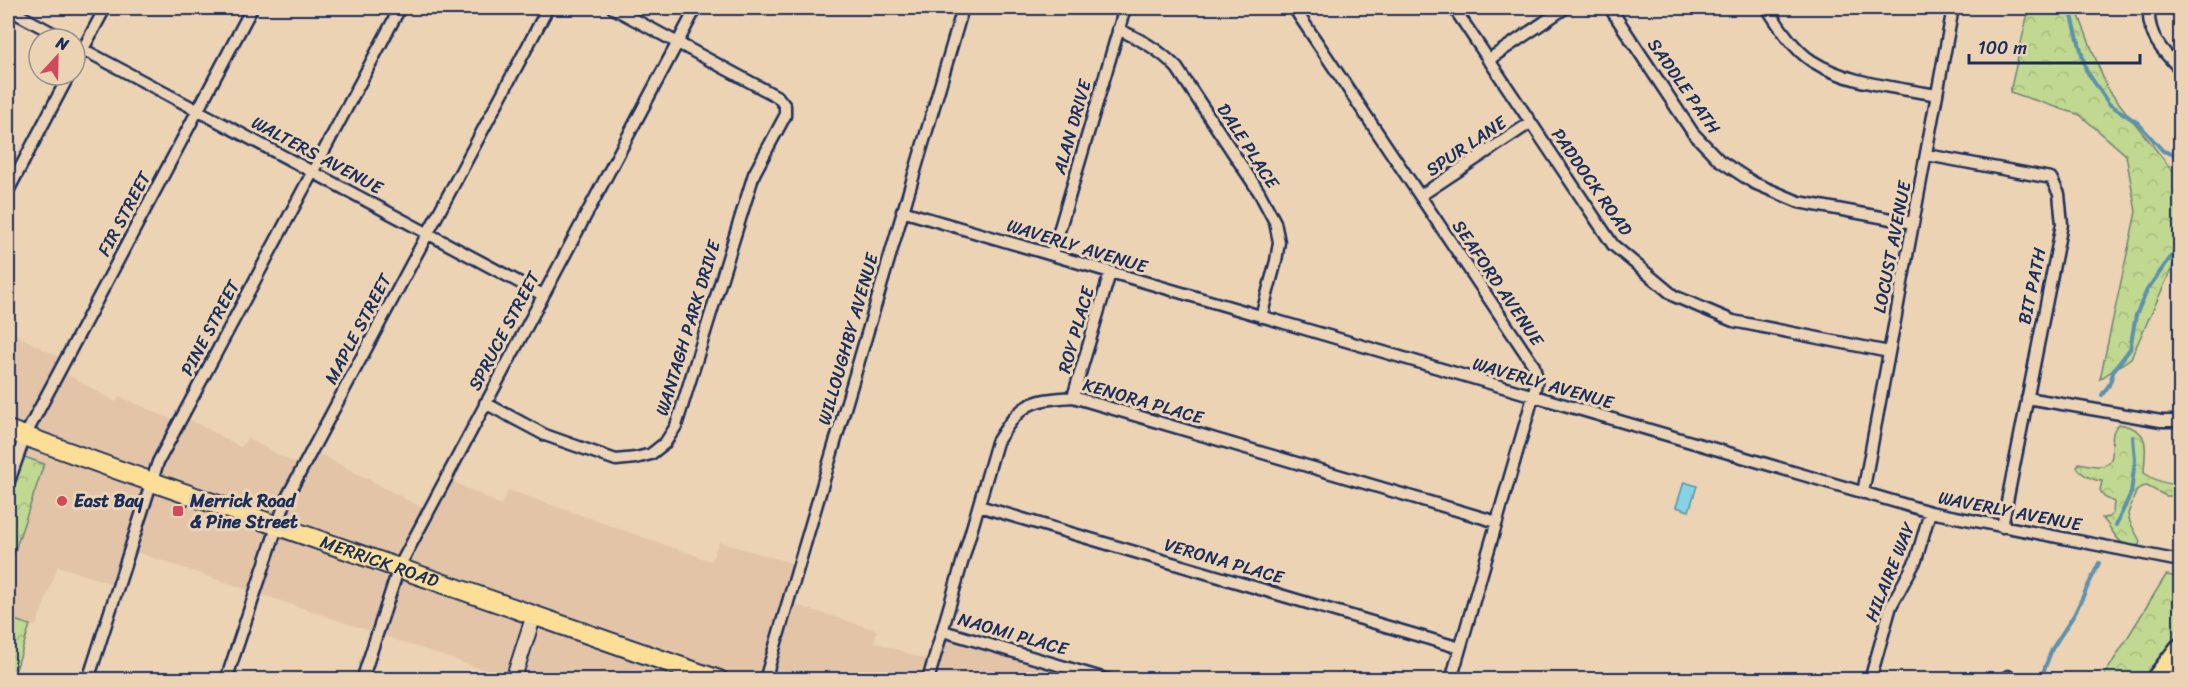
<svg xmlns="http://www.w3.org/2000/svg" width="2188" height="687" font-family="Sriracha,sans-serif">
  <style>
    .built { fill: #e3c4a7 }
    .forest { fill: url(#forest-crowns); stroke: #6e8476; stroke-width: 1.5 }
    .water { fill: #86d3e5; stroke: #5b91af; stroke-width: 1.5 }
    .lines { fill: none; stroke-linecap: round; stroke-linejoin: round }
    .stream { stroke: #5b91af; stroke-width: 4 }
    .minor-casing { stroke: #1b2f5e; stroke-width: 15 }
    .tertiary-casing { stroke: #1b2f5e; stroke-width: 18 }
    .primary-casing { stroke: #1b2f5e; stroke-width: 22 }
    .motorway-casing { stroke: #1b2f5e; stroke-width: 26 }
    .minor { stroke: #ecd3b4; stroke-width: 10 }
    .tertiary { stroke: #ecd3b4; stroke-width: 14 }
    .primary { stroke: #fcde96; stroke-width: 18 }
    .motorway { stroke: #fcde96; stroke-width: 21 }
    .poi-dot { fill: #d1495b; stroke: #ecd3b4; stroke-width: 2 }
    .labels { text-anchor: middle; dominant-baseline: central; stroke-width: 6; stroke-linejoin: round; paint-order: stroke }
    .street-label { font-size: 18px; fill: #1b2f5e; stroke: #ecd3b4 }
    .poi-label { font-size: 18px; font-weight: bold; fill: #1b2f5e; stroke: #ecd3b4; text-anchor: start }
  </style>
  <defs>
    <pattern id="forest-crowns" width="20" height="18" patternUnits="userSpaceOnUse" patternTransform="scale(1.5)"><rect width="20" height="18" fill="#c0d88f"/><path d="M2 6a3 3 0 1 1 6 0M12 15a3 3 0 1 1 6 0" fill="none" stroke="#a4ba7e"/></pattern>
  </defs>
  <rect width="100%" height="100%" fill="#ecd3b4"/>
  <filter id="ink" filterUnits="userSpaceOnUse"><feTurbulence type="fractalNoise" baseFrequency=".0167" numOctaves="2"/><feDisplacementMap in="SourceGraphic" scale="12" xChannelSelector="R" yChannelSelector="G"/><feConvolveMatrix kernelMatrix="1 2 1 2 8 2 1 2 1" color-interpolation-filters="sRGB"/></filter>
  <g filter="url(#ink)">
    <path class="built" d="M 8,331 L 71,363 L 66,374 L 116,402 L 119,396 L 184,425 L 189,419 L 241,447 L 247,438 L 308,470 L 318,453 L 432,513 L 450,480 L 501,505 L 509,490 L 711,561 L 719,542 L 806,567 L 795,605 L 877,630 L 874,642 L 940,664 L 948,636 L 1093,679 L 511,679 L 136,552 L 124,588 L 58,566 L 36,626 L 30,625 L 8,618 L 8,571 L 44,465 L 8,451 Z"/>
    <path class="forest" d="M 2029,8 L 2076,8 L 2107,88 L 2180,180 L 2180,247 L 2176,259 L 2131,358 L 2100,379 L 2136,212 L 2126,155 L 2080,115 L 2010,92 Z
      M 2119,424 C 2152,430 2145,446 2144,473 C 2154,480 2166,484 2178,485 L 2180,492 L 2176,496 L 2166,496 L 2147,486 L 2141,487 L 2136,492 L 2128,514 L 2130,522 L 2140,541 L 2139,545 L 2136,547 C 2116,547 2114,529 2102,518 L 2109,517 L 2113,513 L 2114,502 L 2104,497 L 2100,490 L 2102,481 C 2094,481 2080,474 2077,467 L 2079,463 C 2085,464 2093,466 2099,466 C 2124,464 2103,436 2119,424 Z
      M 8,451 L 44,464 L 8,571 Z
      M 2166,575 L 2180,577 L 2180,633 L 2142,679 L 2102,679 Z
      M 8,618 L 30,625 L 13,679 L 8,679 Z"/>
    <path class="water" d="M 1684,482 L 1697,486 L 1689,511 L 1676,507 Z"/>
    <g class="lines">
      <path class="stream" d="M 2070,8 L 2086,70 L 2109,104 L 2138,123 L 2163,151 L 2175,155 L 2180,161
        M 2102,395 L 2109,385 L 2114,370 L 2130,349 L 2136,315 L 2147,290 L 2165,265 L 2180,246
        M 2116,525 L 2131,493 L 2135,460 L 2133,437
        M 2041,678 L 2052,649 L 2074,615 L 2099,563"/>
      <g class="minor-casing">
        <path id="minor" d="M 1294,8 L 1534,366 L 1537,379 L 1533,397 L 1451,680
          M 1454,8 L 1613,245 L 1674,296 L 1733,321 L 1889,352
          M 1610,8 L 1693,133 L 1719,160 L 1754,183 L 1799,202 L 1913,223
          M 1767,8 C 1778,25 1794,50 1812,61 C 1848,84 1895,87 1937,95
          M 2149,8 C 2147,35 2162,51 2180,69
          M 8,9 L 64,39
          M 1118,29 C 1141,40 1159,49 1177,68 L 1259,192 L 1275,222 L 1279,242 L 1276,261 L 1261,317
          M 75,45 L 543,295
          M 1488,60 L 1565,8
          M 75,64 L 105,8
          M 1927,155 L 2051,178 L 2059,194 L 2062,224 L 2002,527
          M 8,191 L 69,75
          M 1420,196 L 1530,123
          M 902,211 L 1930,512 L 2180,561
          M 1052,255 L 1125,8
          M 1073,397 L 1110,273
          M 2027,398 L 2161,421 L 2180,421
          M 485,403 L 545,435 L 616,460 L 636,458 L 651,454 L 665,443 L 676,426 L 754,174 L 785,116 L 785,106 L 778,97 L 613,8
          M 8,484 L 25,436 L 252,8
          M 1863,493 L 1953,8
          M 979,506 L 1460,648
          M 943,631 L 1109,680
          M 88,680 L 158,462 L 400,8
          M 226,680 L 287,497 L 548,8
          M 362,680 L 399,567 L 696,8
          M 765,680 L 963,8
          M 928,680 L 997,442 C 1021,404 1028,400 1073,397 L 1497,522
          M 1870,680 L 1891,606 L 1916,560 L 1930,512
          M 2006,680 L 2008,676"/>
      </g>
      <g class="tertiary-casing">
        <path id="tertiary" d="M 513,680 L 534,615"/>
      </g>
      <g class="primary-casing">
        <g id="primary">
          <path id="s1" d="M 8,430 L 121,471 L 719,680"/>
        </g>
      </g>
      <g class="motorway-casing">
        <path id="motorway" d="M 2157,680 L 2180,650"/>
      </g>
      <use href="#minor" class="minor"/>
      <use href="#tertiary" class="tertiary"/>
      <use href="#primary" class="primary"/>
      <use href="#motorway" class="motorway"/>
    </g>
  </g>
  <g class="poi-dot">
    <circle cx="62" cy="501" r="6"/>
    <rect x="172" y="505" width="12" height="12" rx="3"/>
  </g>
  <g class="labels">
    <g class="street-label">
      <text transform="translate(1684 86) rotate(55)">SADDLE PATH</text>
      <text transform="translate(1072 127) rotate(-74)">ALAN DRIVE</text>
      <text transform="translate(1248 146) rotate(57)">DALE PLACE</text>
      <text transform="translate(1466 146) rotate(-34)">SPUR LANE</text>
      <text transform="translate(317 155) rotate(28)">WALTERS AVENUE</text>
      <text transform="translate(1592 182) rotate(55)">PADDOCK ROAD</text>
      <text transform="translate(124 214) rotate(-62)">FIR STREET</text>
      <text transform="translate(1077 246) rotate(17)">WAVERLY AVENUE</text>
      <text transform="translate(1892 247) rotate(-79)">LOCUST AVENUE</text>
      <text transform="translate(1498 283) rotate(56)">SEAFORD AVENUE</text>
      <text transform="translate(2032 286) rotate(-78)">BIT PATH</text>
      <text transform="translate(210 328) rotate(-62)">PINE STREET</text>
      <text transform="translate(688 328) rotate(-73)">WANTAGH PARK DRIVE</text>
      <text transform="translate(358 329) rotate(-62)">MAPLE STREET</text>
      <text transform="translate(1076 330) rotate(-74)">ROY PLACE</text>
      <text transform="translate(504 331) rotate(-62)">SPRUCE STREET</text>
      <text transform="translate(848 339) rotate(-74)">WILLOUGHBY AVENUE</text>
      <text transform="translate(1543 383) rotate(16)">WAVERLY AVENUE</text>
      <text transform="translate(1143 401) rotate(16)">KENORA PLACE</text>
      <text transform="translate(2010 511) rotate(11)">WAVERLY AVENUE</text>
      <text stroke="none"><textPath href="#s1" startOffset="394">MERRICK ROAD</textPath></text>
      <text transform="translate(1224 561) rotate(16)">VERONA PLACE</text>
      <text transform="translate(1890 572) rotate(-68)">HILAIRE WAY</text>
      <text transform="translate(1013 634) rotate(16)">NAOMI PLACE</text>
    </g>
    <g class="poi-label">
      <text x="74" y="501">East Bay</text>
      <text x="190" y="501">Merrick Road<tspan x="190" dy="21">&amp; Pine Street</tspan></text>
    </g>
  </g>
  <rect width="2188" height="687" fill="none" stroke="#ecd3b4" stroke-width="30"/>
  <rect x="15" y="15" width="2158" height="657" fill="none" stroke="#1b2f5e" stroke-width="2" filter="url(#ink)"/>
  <g transform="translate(57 57) rotate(22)"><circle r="28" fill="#ecd3b4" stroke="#989192" stroke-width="1.5"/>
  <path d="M0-4.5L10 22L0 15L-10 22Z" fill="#d1495b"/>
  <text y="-9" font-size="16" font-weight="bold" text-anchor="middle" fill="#1b2f5e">N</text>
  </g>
  <path d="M1969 54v9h171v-9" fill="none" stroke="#1b2f5e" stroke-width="3"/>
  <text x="1978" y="54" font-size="18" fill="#1b2f5e" stroke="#ecd3b4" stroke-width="4.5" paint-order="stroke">100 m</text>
</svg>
